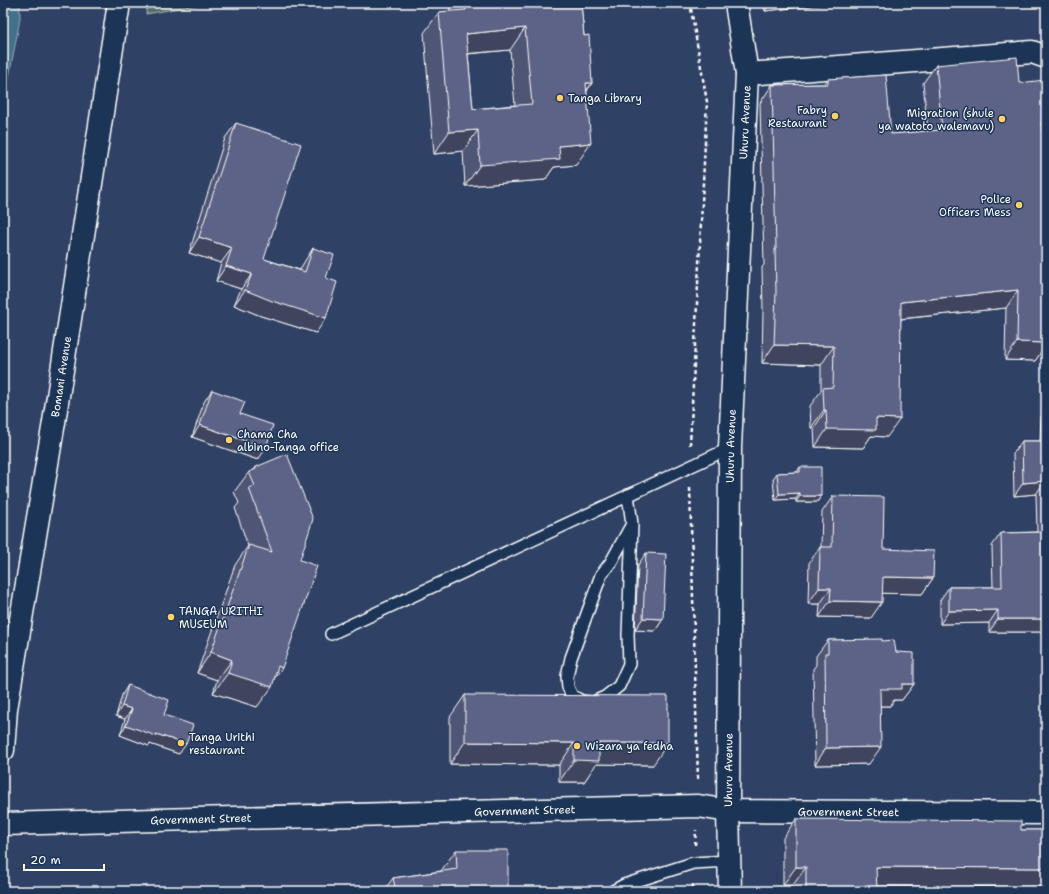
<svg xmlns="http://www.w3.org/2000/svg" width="1049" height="894" font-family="'Shantell Sans',sans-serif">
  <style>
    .park { fill: #576c67; stroke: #abb6b3 }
    .water { fill: #446f8a; stroke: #8fa9b9 }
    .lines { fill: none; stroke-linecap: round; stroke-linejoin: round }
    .service-casing { stroke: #fff; stroke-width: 14 }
    .minor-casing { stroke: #fff; stroke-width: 25 }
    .tertiary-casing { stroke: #fff; stroke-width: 25 }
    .path { stroke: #fff; stroke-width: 2.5; stroke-dasharray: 4 3; stroke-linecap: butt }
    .service { stroke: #1d3557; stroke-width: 11 }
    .minor { stroke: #1d3557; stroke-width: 22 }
    .tertiary { stroke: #1d3557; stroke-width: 22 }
    .wall { fill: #505474; stroke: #fff; fill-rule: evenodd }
    .shaded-wall { fill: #41455e; stroke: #fff }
    .building { fill: #5d6287; stroke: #fff; fill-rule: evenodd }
    .poi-dot { fill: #ffd166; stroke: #1d3557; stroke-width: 1.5 }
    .labels { text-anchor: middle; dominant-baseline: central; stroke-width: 3; stroke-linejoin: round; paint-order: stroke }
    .poi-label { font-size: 11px; fill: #fff; stroke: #1d3557; text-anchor: start }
    .street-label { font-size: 11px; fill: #fff; stroke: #1d3557 }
  </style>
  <rect width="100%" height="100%" fill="#2f4265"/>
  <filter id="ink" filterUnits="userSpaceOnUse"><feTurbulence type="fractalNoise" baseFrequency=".025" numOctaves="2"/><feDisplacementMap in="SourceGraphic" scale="8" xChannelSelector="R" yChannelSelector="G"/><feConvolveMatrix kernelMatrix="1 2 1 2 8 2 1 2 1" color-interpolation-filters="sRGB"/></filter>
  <g filter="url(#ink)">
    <path class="park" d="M 147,3 L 207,3 L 146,14 Z"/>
    <path class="water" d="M 3,3 L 20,3 L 20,19 L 3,109 Z"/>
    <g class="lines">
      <g class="service-casing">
        <path id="service" d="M 628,495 L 632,524 L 628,635 L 629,664 L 619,686 L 605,697 L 593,702 L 582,701 L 572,696 L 568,687 L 567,676 L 571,658 L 601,575 L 611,562 L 632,524
          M 331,634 L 730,448
          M 613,891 L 624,885 L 693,863 L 729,861"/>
      </g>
      <g class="minor-casing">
        <g id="minor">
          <path d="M 747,74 L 1032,52 L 1046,57"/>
          <path id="s1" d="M 3,750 L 6,709 L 54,422 L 119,3"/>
          <path id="s2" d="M 3,824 L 698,806 L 728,811 L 1046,813"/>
        </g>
      </g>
      <g class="tertiary-casing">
        <g id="tertiary">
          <path id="s3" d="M 730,891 L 728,811 L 730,448 L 747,74 L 736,3"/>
        </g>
      </g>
      <path class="path" d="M 690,445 L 707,102 L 690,3
        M 690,488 L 698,781
        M 695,845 L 696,830
        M 693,884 L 693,891"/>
      <use href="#service" class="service"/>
      <use href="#minor" class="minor"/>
      <use href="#tertiary" class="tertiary"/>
    </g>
    <path class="wall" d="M 449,3 L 581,3 L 584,36 L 592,83 L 587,91 L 576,165 L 554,167 L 545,180 L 465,186 L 463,151 L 434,154 L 424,33 L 439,12 L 450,11 ZM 510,50 L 515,105 L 473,109 L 468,54 Z
      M 763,3 L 835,3 L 765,11 Z
      M 936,65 L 1019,83 L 1042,128 L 1046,162 L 1046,345 L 1035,361 L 1005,360 L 1006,308 L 901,319 L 887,437 L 871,436 L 863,448 L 815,447 L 814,428 L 811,428 L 810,406 L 821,391 L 821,365 L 762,363 L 763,310 L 762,267 L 764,265 L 760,103 L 772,85 L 824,84 L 828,79 L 891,134 L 928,131 L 923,83 Z
      M 236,123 L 264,259 L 300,270 L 303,264 L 313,248 L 326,278 L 316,333 L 261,316 L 234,305 L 241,289 L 216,281 L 221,263 L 189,253 L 225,138 Z
      M 212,390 L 240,414 L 258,460 L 192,437 L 204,402 Z
      M 1046,410 L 1046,632 L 989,632 L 989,623 L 940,624 L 940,600 L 949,587 L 993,587 L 992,546 L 1001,533 L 1037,532 L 1036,494 L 1014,496 L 1013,454 L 1022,441 L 1040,441 L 1041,417 Z
      M 256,467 L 300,560 L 274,678 L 257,707 L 213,693 L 217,680 L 197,673 L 235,565 L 248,546 L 235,508 L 239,503 L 234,492 L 249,472 L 254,470 Z
      M 800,467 L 821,496 L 817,502 L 796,502 L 796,499 L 775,500 L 773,479 L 777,473 L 797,472 Z
      M 833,496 L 883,549 L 933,578 L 922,594 L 882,593 L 871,618 L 819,617 L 820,604 L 808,604 L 809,563 L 820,547 L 821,547 L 822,512 Z
      M 646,553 L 663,619 L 655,631 L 635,630 L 638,565 Z
      M 828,640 L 882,641 L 896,652 L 914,684 L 902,700 L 894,700 L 890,706 L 880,706 L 869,764 L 815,765 L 813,669 L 816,665 L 816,656 Z
      M 128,685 L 164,715 L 179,754 L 150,744 L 149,746 L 120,735 L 125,719 L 116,716 L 122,695 Z
      M 465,695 L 653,765 L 596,764 L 584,782 L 559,782 L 559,765 L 450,764 L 450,717 Z
      M 796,819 L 1021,830 L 1046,830 L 1046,891 L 1039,891 L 1039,887 L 876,886 L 877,891 L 793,891 L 793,885 L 783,885 L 783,838 Z
      M 456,850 L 508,891 L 384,891 L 393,878 L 441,871 Z"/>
    <path class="shaded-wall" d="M 771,3 L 835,3 L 765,11 Z
      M 525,28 L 510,50 L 451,55 L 466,34 Z
      M 586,83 L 592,83 L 577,104 Z
      M 1042,118 L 1046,118 L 1046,122 L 1037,135 Z
      M 478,130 L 463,151 L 434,154 L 449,132 Z
      M 591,143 L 576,165 L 554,167 L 545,180 L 465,186 L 480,165 L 559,146 Z
      M 199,237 L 232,248 L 221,263 L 189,253 Z
      M 226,266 L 252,274 L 241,289 L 216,281 Z
      M 245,290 L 326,318 L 316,333 L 261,316 L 234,305 Z
      M 1018,290 L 1006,308 L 889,320 L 901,302 Z
      M 1017,342 L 1046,343 L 1046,345 L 1035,361 L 1005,360 Z
      M 774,345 L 834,346 L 821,365 L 762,363 Z
      M 824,410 L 826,410 L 814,428 L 811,428 Z
      M 876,418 L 900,419 L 887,437 L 871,436 L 863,448 L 815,447 L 827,429 Z
      M 200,425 L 266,448 L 258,460 L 192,437 Z
      M 1045,481 L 1036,494 L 1014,496 L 1023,483 Z
      M 800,493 L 796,499 L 775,500 L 779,494 Z
      M 800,496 L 821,496 L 817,502 L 796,502 Z
      M 883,577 L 933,578 L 922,594 L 872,593 Z
      M 819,588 L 831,588 L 820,604 L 808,604 Z
      M 830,601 L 882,602 L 871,618 L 819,617 Z
      M 998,610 L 989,623 L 940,624 L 949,611 Z
      M 643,618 L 663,619 L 655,631 L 635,630 Z
      M 998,619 L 1046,619 L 1046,632 L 989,632 Z
      M 211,652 L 232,660 L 217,680 L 197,673 Z
      M 278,666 L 282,668 L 269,686 L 272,687 L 257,707 L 213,693 L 228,673 Z
      M 902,684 L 914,684 L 902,700 L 894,700 L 890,706 L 868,706 L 880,689 Z
      M 122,706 L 132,709 L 125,719 L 116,716 Z
      M 126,725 L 156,734 L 186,744 L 179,754 L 150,744 L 149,746 L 120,735 Z
      M 465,742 L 574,743 L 559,765 L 450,764 Z
      M 599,743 L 668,743 L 653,765 L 596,764 L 584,782 L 559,782 L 574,760 Z
      M 881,747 L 869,764 L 815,765 L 826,748 Z
      M 796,867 L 806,867 L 793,885 L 783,885 Z
      M 876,867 L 1046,868 L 1046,877 L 1039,887 L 863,886 Z"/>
    <path class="building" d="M 466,3 L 581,3 L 584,36 L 589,35 L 592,83 L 586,83 L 591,143 L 559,146 L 560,159 L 480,165 L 478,130 L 449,132 L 439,12 L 466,10 ZM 525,28 L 532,104 L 473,109 L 466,34 Z
      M 1017,57 L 1019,83 L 1045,80 L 1046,87 L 1046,118 L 1042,118 L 1043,122 L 1041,122 L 1046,162 L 1046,343 L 1017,342 L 1018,290 L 901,302 L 900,419 L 876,418 L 876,430 L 827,429 L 826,410 L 824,410 L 823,388 L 833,387 L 834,346 L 774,345 L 776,292 L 775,249 L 776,249 L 772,85 L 828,84 L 828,79 L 886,75 L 891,134 L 942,130 L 936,65 Z
      M 236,123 L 301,144 L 264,259 L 305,272 L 313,248 L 334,255 L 326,278 L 337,282 L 326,318 L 272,301 L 245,290 L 252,274 L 226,266 L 232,248 L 199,237 Z
      M 212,390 L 245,402 L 240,414 L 273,425 L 266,448 L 200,425 Z
      M 1022,441 L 1046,441 L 1046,506 L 1045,481 L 1023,483 Z
      M 287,454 L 313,519 L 300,560 L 317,566 L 282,668 L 278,666 L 272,687 L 228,673 L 232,660 L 211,652 L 249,545 L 272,552 L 249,488 L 255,486 L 249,472 L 256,469 L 256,467 Z
      M 800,467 L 821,467 L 821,496 L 800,496 L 800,493 L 779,494 L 777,473 L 800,472 Z
      M 833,496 L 884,497 L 883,549 L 934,551 L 933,578 L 883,577 L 882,602 L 830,601 L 831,588 L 819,588 L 820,547 L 832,547 Z
      M 1046,532 L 1046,619 L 998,619 L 998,610 L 949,611 L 949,587 L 1002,587 L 1001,533 Z
      M 646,553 L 666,554 L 663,619 L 643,618 Z
      M 882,639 L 882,641 L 894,640 L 896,652 L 914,653 L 914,684 L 902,684 L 902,689 L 880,689 L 881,747 L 826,748 L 825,653 L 828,653 L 828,640 Z
      M 128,685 L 169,700 L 164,715 L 193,725 L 186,744 L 156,734 L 156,736 L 126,725 L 132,709 L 122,706 Z
      M 465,695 L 668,696 L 668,743 L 599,743 L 599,761 L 574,760 L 574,743 L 465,742 Z
      M 796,819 L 1021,821 L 1021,830 L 1046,830 L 1046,868 L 876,867 L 877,891 L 806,891 L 806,867 L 796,867 Z
      M 456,850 L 508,850 L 508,891 L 396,891 L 393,878 L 457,869 Z"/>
  </g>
  <g class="poi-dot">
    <circle cx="560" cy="98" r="4"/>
    <circle cx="835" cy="116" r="4"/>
    <circle cx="1002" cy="119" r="4"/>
    <circle cx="1019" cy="205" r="4"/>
    <circle cx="229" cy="440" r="4"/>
    <circle cx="171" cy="617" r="4"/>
    <circle cx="181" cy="743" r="4"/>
    <circle cx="577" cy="746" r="4"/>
  </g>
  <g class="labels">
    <g class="poi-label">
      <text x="568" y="98">Tanga Library</text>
      <text x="827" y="110" text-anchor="end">Fabry<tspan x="827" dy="13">Restaurant</tspan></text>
      <text x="994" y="113" text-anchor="end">Migration (shule<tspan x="994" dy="13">ya watoto walemavu)</tspan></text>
      <text x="1011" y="199" text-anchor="end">Police<tspan x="1011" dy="13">Officers Mess</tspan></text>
      <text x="237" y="434">Chama Cha<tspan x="237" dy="13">albino-Tanga office</tspan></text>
      <text x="179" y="611">TANGA URITHI<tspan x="179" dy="13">MUSEUM</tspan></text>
      <text x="189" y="737">Tanga Urithi<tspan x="189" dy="13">restaurant</tspan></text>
      <text x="585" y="746">Wizara ya fedha</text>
    </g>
    <g class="street-label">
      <text stroke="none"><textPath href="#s3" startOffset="769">Uhuru Avenue</textPath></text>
      <text stroke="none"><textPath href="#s1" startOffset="378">Bomani Avenue</textPath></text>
      <text stroke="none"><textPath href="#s3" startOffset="445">Uhuru Avenue</textPath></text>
      <text stroke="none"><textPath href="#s3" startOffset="121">Uhuru Avenue</textPath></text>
      <text stroke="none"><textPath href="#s2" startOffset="522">Government Street</textPath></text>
      <text stroke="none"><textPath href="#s2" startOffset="846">Government Street</textPath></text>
      <text stroke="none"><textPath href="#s2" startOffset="198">Government Street</textPath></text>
    </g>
  </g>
  <rect width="1049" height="894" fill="none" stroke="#1d3557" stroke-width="16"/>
  <rect x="8" y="8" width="1033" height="878" fill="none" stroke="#fff" stroke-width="1.5" filter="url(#ink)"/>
  <path d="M24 864v6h80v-6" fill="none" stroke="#ffffff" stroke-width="2"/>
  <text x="30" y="864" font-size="12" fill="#ffffff" stroke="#1d3557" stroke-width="3" paint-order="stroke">20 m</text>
</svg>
